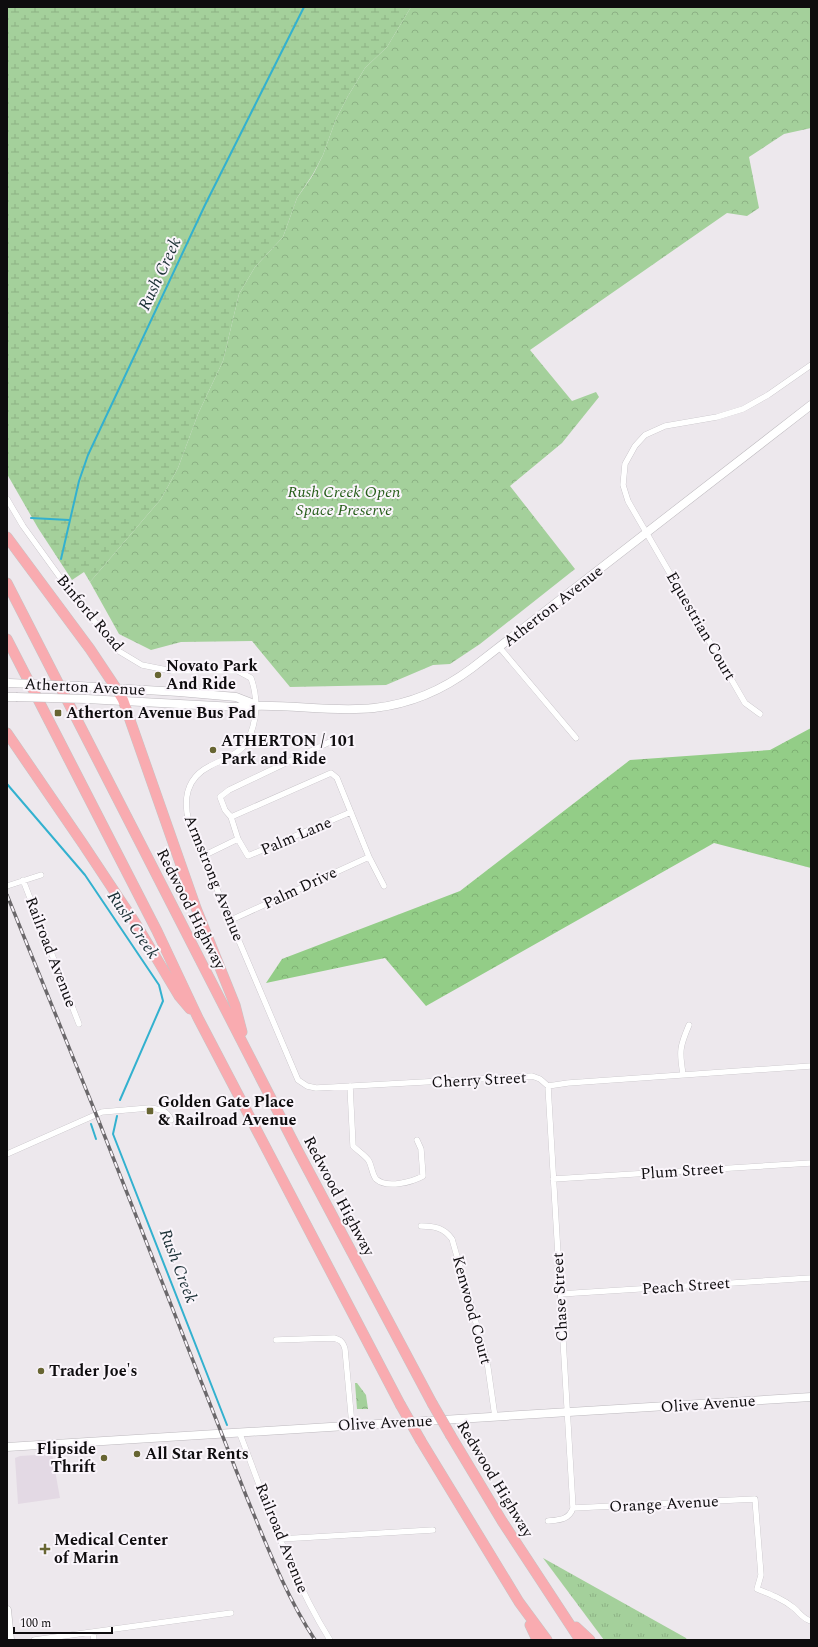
<svg xmlns="http://www.w3.org/2000/svg" width="818" height="1647" font-family="Spectral,serif">
  <style>
    .built { fill: #e3d9e4 }
    .grass { fill: url(#grass-tufts) }
    .forest { fill: url(#forest-crowns) }
    .wetland { fill: url(#wetland-marsh) }
    .park { fill: url(#park-crowns) }
    .lines { fill: none; stroke-linecap: round; stroke-linejoin: round }
    .stream { stroke: #33b1cf; stroke-width: 2 }
    .street-casing { stroke: #bdb9be; stroke-width: 6 }
    .secondary-casing { stroke: #bdb9be; stroke-width: 9 }
    .highway-casing { stroke: #c5c5c5; stroke-width: 11 }
    .street { stroke: #fff; stroke-width: 5.5 }
    .secondary { stroke: #fff; stroke-width: 8 }
    .highway { stroke: #f9abb0; stroke-width: 10 }
    .rail-casing { stroke: #6b686b; stroke-width: 3.5 }
    .rail { stroke: #faf5fb; stroke-width: 2; stroke-dasharray: 6; stroke-linecap: butt }
    .secondary-bridge-casing { stroke: #bdb9be; stroke-width: 9; stroke-linecap: butt }
    .highway-bridge-casing { stroke: #c5c5c5; stroke-width: 11; stroke-linecap: butt }
    .secondary-bridge { stroke: #fff; stroke-width: 8 }
    .highway-bridge { stroke: #f9abb0; stroke-width: 10 }
    .poi-dot { fill: #676532; stroke: #faf5fb; stroke-width: 1.5 }
    .labels { text-anchor: middle; dominant-baseline: central; stroke-width: 4; stroke-linejoin: round; paint-order: stroke }
    .park-label { font-size: 16px; font-style: italic; fill: #265d19; stroke: #faf5fb }
    .street-label { font-size: 16px; fill: #0e0c0e; stroke: #faf5fb }
    .poi-label { font-size: 16px; font-weight: bold; fill: #0e0c0e; stroke: #faf5fb; text-anchor: start }
    .water-label { font-size: 17px; font-style: italic; fill: #1a2f34; stroke: #faf5fb }
  </style>
  <defs>
    <pattern id="grass-tufts" width="24" height="20" patternUnits="userSpaceOnUse"><rect width="24" height="20" fill="#a4d09b"/><path d="M3 7l-1-3M5 7V3M7 7l1-3M15 17l-1-3M17 17v-4M19 17l1-3" fill="none" stroke="#8cb184"/></pattern>
    <pattern id="forest-crowns" width="20" height="18" patternUnits="userSpaceOnUse"><rect width="20" height="18" fill="#93cd87"/><path d="M2 6a3 3 0 1 1 6 0M12 15a3 3 0 1 1 6 0" fill="none" stroke="#7eaf73"/></pattern>
    <pattern id="wetland-marsh" width="20" height="14" patternUnits="userSpaceOnUse"><rect width="20" height="14" fill="#a4d09b"/><path d="M1 5h8M5 5V1M11 12h8M15 12V8" fill="none" stroke="#8cb184"/></pattern>
    <pattern id="park-crowns" width="20" height="18" patternUnits="userSpaceOnUse"><rect width="20" height="18" fill="#a4d09b"/><path d="M2 6a3 3 0 1 1 6 0M12 15a3 3 0 1 1 6 0" fill="none" stroke="#8cb184"/></pattern>
  </defs>
  <rect width="100%" height="100%" fill="#ede8ed"/>
  <path class="built" d="M 52,1454 L 60,1498 L 18,1504 L 15,1458 L 20,1456 Z"/>
  <path class="grass" d="M 543,1558 L 686,1638 L 687,1640 L 604,1640 Z"/>
  <path class="forest" d="M 811,728 L 811,868 L 714,843 L 426,1006 L 385,958 L 266,983 L 282,959 L 460,891 L 630,760 L 770,750 Z"/>
  <path class="wetland" d="M 7,7 L 411,7 L 387,47 L 365,68 L 348,96 L 336,119 L 323,155 L 313,174 L 297,198 L 283,237 L 255,267 L 239,294 L 223,361 L 198,414 L 178,468 L 161,499 L 90,582 L 84,572 L 72,580 L 38,528 L 7,474 Z"/>
  <path class="park" d="M 411,7 L 811,7 L 811,128 L 784,134 L 749,157 L 759,208 L 747,216 L 727,213 L 530,350 L 572,401 L 596,392 L 599,397 L 562,443 L 510,486 L 575,569 L 480,644 L 450,664 L 433,665 L 386,685 L 290,687 L 252,641 L 181,642 L 151,650 L 119,634 L 90,582 L 161,499 L 178,468 L 198,414 L 223,361 L 239,294 L 255,267 L 283,237 L 297,198 L 313,175 L 323,155 L 336,119 L 348,96 L 365,68 L 387,47 Z
    M 355,1383 L 357,1383 L 366,1395 L 368,1409 L 357,1409 Z"/>
  <g class="lines">
    <path class="stream" d="M 31,518 L 69,520
      M 61,559 L 79,481 L 88,455 L 205,205 L 304,7
      M 7,784 L 85,875 L 159,985 L 163,1001 L 120,1100
      M 117,1116 L 113,1134 L 227,1425
      M 91,1124 L 96,1139"/>
    <g class="street-casing">
      <path id="street" d="M 7,499 L 23,526 L 62,580 L 117,650 L 142,665 L 172,671 L 238,671 L 251,678 C 256,692 257,703 255,717 C 253,729 250,740 242,748 C 233,757 221,760 210,766 C 186,778 183,799 189,823 L 298,1080 L 307,1086 L 316,1088 L 532,1076 L 540,1079 L 548,1086 L 568,1083 L 811,1066
        M 500,648 L 576,738
        M 760,714 L 745,703 L 628,501 L 623,485 L 625,464 L 635,446 L 645,435 L 665,426 L 717,417 L 743,409 L 768,395 L 811,365
        M 351,812 L 248,856 L 238,839 L 231,817 L 331,773 L 337,778 L 369,857 L 384,886
        M 231,817 L 225,810 L 220,797 L 229,790 L 336,739
        M 203,856 L 238,839
        M 23,880 L 79,1024
        M 7,886 L 41,875
        M 231,920 L 369,857
        M 683,1074 C 679,1051 680,1046 689,1025
        M 350,1086 L 353,1146 C 358,1151 366,1156 369,1161 C 372,1167 372,1174 376,1179 C 387,1189 412,1182 423,1176 L 421,1149 L 417,1140
        M 548,1086 L 573,1508 C 569,1520 559,1520 548,1521
        M 7,1154 L 102,1112 L 149,1108 C 159,1109 167,1110 171,1120
        M 553,1179 L 811,1163
        M 421,1226 C 435,1226 444,1228 452,1239 L 487,1361 L 495,1417
        M 560,1294 L 811,1278
        M 276,1340 L 334,1338 C 341,1340 343,1342 345,1349 L 352,1425
        M 240,1434 C 267,1504 290,1576 330,1640
        M 573,1508 L 755,1499 L 761,1575 L 757,1589 C 770,1594 783,1599 794,1608 C 800,1613 803,1619 811,1621
        M 280,1539 L 433,1530
        M 93,1632 L 94,1640
        M 34,1640 L 231,1613"/>
    </g>
    <g class="secondary-casing">
      <path id="secondary" d="M 79,686 L 179,692 L 236,697 L 254,704
        M 7,697 L 16,697
        M 86,699 L 236,707 C 282,702 328,713 374,708 C 410,704 443,690 472,668 L 811,405
        M 7,1447 L 811,1397
        M 7,1610 L 10,1640"/>
    </g>
    <g class="highway-casing">
      <path id="highway" d="M 7,537 L 90,649 L 116,688 L 123,700 L 196,908 L 235,1005 L 242,1032
        M 7,583 L 298,1151 L 432,1403
        M 7,639 L 157,931 L 198,1018 L 400,1404
        M 7,733 L 83,844 L 136,924 L 179,996 L 190,1009
        M 451,1436 L 502,1521 L 580,1640
        M 421,1441 L 519,1602 L 547,1640
        M 530,1625 L 537,1640
        M 576,1627 L 590,1640"/>
    </g>
    <use href="#street" class="street"/>
    <use href="#secondary" class="secondary"/>
    <use href="#highway" class="highway"/>
    <g class="rail-casing">
      <path id="rail" d="M 7,895 L 96,1114 L 247,1498 C 267,1546 286,1596 315,1640"/>
    </g>
    <use href="#rail" class="rail"/>
    <g class="secondary-bridge-casing">
      <path id="secondary-bridge" d="M 9,683 L 79,686
        M 16,697 L 86,699"/>
    </g>
    <g class="highway-bridge-casing">
      <path id="highway-bridge" d="M 432,1403 L 451,1436
        M 400,1404 L 421,1441"/>
    </g>
    <use href="#secondary-bridge" class="secondary-bridge"/>
    <use href="#highway-bridge" class="highway-bridge"/>
  </g>
  <g class="poi-dot">
    <circle cx="158" cy="675" r="4"/>
    <rect x="54" y="709" width="8" height="8" rx="2"/>
    <circle cx="213" cy="750" r="4"/>
    <rect x="146" y="1107" width="8" height="8" rx="2"/>
    <circle cx="41" cy="1371" r="4"/>
    <circle cx="137" cy="1454" r="4"/>
    <circle cx="104" cy="1458" r="4"/>
    <path d="M43 1543h4v4h4v4h-4v4h-4v-4h-4v-4h4z"/>
  </g>
  <g class="labels">
    <g class="park-label">
      <text x="344" y="492">Rush Creek Open<tspan x="344" dy="18">Space Preserve</tspan></text>
    </g>
    <g class="street-label">
      <text transform="translate(553 606) rotate(-38)">Atherton Avenue</text>
      <text transform="translate(90 613) rotate(50)">Binford Road</text>
      <text transform="translate(701 626) rotate(60)">Equestrian Court</text>
      <text transform="translate(85 687) rotate(3)">Atherton Avenue</text>
      <text transform="translate(296 836) rotate(-23)">Palm Lane</text>
      <text transform="translate(214 878) rotate(68)">Armstrong Avenue</text>
      <text transform="translate(300 888) rotate(-25)">Palm Drive</text>
      <text transform="translate(191 909) rotate(63)">Redwood Highway</text>
      <text transform="translate(51 952) rotate(69)">Railroad Avenue</text>
      <text transform="translate(479 1080) rotate(-3)">Cherry Street</text>
      <text transform="translate(682 1171) rotate(-4)">Plum Street</text>
      <text transform="translate(339 1196) rotate(62)">Redwood Highway</text>
      <text transform="translate(686 1286) rotate(-4)">Peach Street</text>
      <text transform="translate(560 1297) rotate(-93)">Chase Street</text>
      <text transform="translate(472 1310) rotate(75)">Kenwood Court</text>
      <text transform="translate(708 1404) rotate(-4)">Olive Avenue</text>
      <text transform="translate(385 1423) rotate(-3)">Olive Avenue</text>
      <text transform="translate(495 1479) rotate(59)">Redwood Highway</text>
      <text transform="translate(664 1504) rotate(-3)">Orange Avenue</text>
      <text transform="translate(282 1538) rotate(68)">Railroad Avenue</text>
    </g>
    <g class="poi-label">
      <text x="166" y="666">Novato Park<tspan x="166" dy="18">And Ride</tspan></text>
      <text x="66" y="713">Atherton Avenue Bus Pad</text>
      <text x="221" y="741">ATHERTON / 101<tspan x="221" dy="18">Park and Ride</tspan></text>
      <text x="158" y="1102">Golden Gate Place<tspan x="158" dy="18">&amp; Railroad Avenue</tspan></text>
      <text x="49" y="1371">Trader Joe's</text>
      <text x="96" y="1449" text-anchor="end">Flipside<tspan x="96" dy="18">Thrift</tspan></text>
      <text x="145" y="1454">All Star Rents</text>
      <text x="54" y="1540">Medical Center<tspan x="54" dy="18">of Marin</tspan></text>
    </g>
    <g class="water-label">
      <text transform="translate(160 274) rotate(-65)">Rush Creek</text>
      <text transform="translate(133 925) rotate(56)">Rush Creek</text>
      <text transform="translate(178 1266) rotate(69)">Rush Creek</text>
    </g>
  </g>
  <rect width="818" height="1647" fill="none" stroke="#0e0c0e" stroke-width="16"/>
  <path d="M14 1627v6h98v-6" fill="none" stroke="#0e0c0e" stroke-width="2"/>
  <text x="20" y="1627" font-size="12" fill="#0e0c0e" stroke="#faf5fb" stroke-width="3" paint-order="stroke">100 m</text>
</svg>
